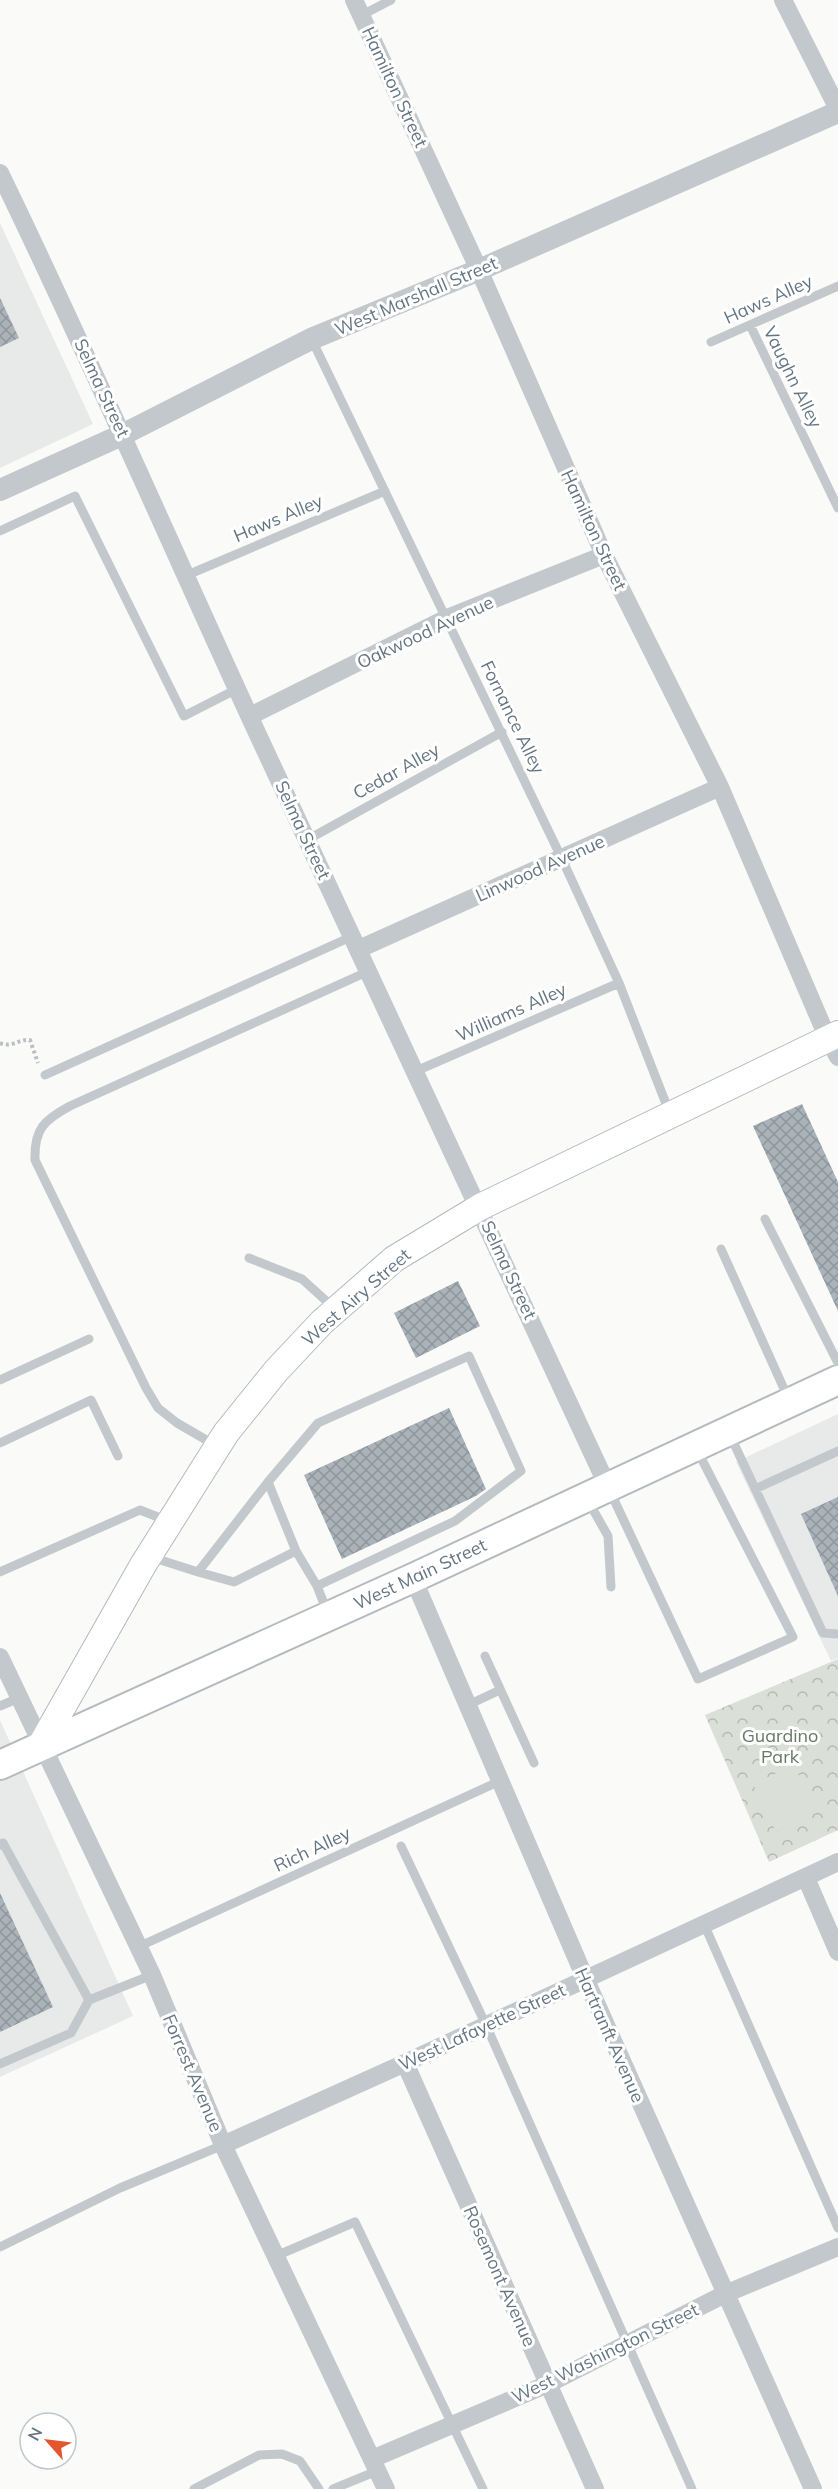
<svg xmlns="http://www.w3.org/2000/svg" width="838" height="2489" font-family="Mulish,sans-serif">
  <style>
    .built { fill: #e8e9e9 }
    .park { fill: url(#park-crowns) }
    .pitch { fill: #dadfd7 }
    .building { fill: url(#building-cross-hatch) }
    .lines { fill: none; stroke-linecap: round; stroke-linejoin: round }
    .secondary-casing { stroke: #b3babf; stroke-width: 28 }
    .primary-casing { stroke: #b5babe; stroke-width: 32 }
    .path { stroke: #bbbfc2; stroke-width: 4; stroke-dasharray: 3 3; stroke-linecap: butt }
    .service { stroke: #c3c8cc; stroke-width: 9 }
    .minor { stroke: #c3c8cc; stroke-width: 18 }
    .tertiary { stroke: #c3c8cc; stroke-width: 22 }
    .secondary { stroke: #fff; stroke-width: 26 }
    .primary { stroke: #fff; stroke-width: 28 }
    .labels { text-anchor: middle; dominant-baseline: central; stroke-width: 6; stroke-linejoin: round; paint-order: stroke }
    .street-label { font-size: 18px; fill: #657683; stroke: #fff }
    .park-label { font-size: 18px; fill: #687a64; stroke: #fff }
  </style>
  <defs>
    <pattern id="park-crowns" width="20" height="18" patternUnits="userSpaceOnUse" patternTransform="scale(1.5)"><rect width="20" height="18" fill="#dadfd7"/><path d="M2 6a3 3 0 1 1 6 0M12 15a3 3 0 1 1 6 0" fill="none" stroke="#b4b9b4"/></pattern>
    <pattern id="building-cross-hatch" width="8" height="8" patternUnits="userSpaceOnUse" patternTransform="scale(1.5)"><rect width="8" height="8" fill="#aab3b9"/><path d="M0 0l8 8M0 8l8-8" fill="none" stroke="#8e969c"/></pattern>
  </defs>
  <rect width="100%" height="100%" fill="#fafaf8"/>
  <path class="built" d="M 0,223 L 93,424 L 0,468 Z
    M 838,1414 L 838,1658 L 831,1661 L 736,1462 Z
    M 0,1720 L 133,2016 L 0,2077 Z"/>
  <path class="park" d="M 838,1659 L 838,1830 L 769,1862 L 705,1715 Z"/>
  <path class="pitch" d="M 794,1765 L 816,1813 L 776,1832 L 753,1784 Z"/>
  <path class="building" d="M 0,298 L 19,338 L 0,347 Z
    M 802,1104 L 838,1182 L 838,1311 L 753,1126 Z
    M 458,1281 L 480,1326 L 416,1358 L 394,1313 Z
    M 449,1408 L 486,1489 L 476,1496 L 342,1559 L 304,1475 Z
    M 838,1497 L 838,1596 L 801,1514 Z
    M 0,1893 L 53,2007 L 0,2032 Z"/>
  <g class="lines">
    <g class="secondary-casing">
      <path id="secondary" d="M 41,1745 L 143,1565 L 226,1433 L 276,1371 L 322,1322 L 394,1259 L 480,1207 L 838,1034"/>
    </g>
    <g class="primary-casing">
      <path id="primary" d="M 0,1765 L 413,1578 L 838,1380"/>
    </g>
    <path class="path" d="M 0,1043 C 12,1048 18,1039 30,1040 L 38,1063"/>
    <path class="service" d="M 362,15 L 391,0
      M 750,325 L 838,508
      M 312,340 L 562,859 L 619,983 L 670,1114
      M 711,342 L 838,286
      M 0,531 L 75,496 L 184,716 L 237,689
      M 185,576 L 385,491
      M 307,840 L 502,732
      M 416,1071 L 619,983
      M 45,1075 L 353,936
      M 765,1219 L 838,1363
      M 721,1249 L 789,1400
      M 249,1258 L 302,1279 L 334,1308
      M 0,1380 L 89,1339
      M 729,1433 L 823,1633 L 838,1634
      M 0,1443 L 91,1400 L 118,1456
      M 215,1445 L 177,1423 L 158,1408 L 146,1388 L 35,1160 C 34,1129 44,1120 70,1106 L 369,971
      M 268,1482 L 296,1551 L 317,1586 L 328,1614
      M 609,1489 L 698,1679 L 793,1637 L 697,1450
      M 755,1489 L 838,1451
      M 587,1499 L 608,1536 L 611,1587
      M 151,1557 L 198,1572 L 268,1482 L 318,1423 L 469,1356 L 521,1471 L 455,1521 L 317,1586
      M 0,1572 L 140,1510 L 168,1521
      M 198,1572 L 234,1582 L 296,1551
      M 485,1656 L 534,1763
      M 468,1705 L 500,1690
      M 0,1706 L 19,1698
      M 0,1845 L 3,1843 L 89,2000
      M 401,1846 L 486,2025 L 692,2489
      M 704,1924 L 838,2228
      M 138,1947 L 500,1781
      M 0,2064 L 71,2033 L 89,2000 L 152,1975
      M 0,2247 L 120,2188 L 223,2145
      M 276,2256 L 355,2222 L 483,2489
      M 194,2489 L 259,2455 L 282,2454 L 300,2461 L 319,2489
      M 333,2489 L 377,2471"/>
    <path class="minor" d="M 354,0 L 479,270 L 604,555 L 720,787 L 828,1039 L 838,1057
      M 783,0 L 838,109
      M 0,173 C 88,354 168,539 252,722 C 370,977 491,1231 608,1487
      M 250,716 L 447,618 L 604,555
      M 359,949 L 720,787
      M 413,1578 L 585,1978 L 813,2489
      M 0,1657 L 152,1975 L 223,2145 L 386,2489
      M 806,1878 L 838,1952
      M 405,2063 L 595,2489
      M 223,2145 L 405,2063 L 838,1862
      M 372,2459 L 548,2384 L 725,2294 L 838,2247"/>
    <path class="tertiary" d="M 0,490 L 124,434 L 311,339 L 479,270 L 838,112"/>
    <use href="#secondary" class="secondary"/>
    <use href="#primary" class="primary"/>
  </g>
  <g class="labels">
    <g class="street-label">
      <text transform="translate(395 87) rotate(65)">Hamilton Street</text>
      <text transform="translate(416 296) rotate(-23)">West Marshall Street</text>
      <text transform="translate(768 299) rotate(-24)">Haws Alley</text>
      <text transform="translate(793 377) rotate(64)">Vaughn Alley</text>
      <text transform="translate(102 388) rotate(65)">Selma Street</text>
      <text transform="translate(278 518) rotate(-23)">Haws Alley</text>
      <text transform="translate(594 530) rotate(65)">Hamilton Street</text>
      <text transform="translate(425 632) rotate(-25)">Oakwood Avenue</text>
      <text transform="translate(513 717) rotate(64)">Fornance Alley</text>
      <text transform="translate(396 771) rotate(-29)">Cedar Alley</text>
      <text transform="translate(303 830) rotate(65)">Selma Street</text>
      <text transform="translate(540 868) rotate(-24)">Linwood Avenue</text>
      <text transform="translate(511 1012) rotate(-24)">Williams Alley</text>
      <text transform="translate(509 1270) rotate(65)">Selma Street</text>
      <text transform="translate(356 1297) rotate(-41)">West Airy Street</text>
      <text transform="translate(420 1574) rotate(-25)">West Main Street</text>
      <text transform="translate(312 1849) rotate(-25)">Rich Alley</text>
      <text transform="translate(482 2027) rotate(-25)">West Lafayette Street</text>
      <text transform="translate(610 2035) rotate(66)">Hartranft Avenue</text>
      <text transform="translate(193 2073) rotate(67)">Forrest Avenue</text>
      <text transform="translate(500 2276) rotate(66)">Rosemont Avenue</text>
      <text transform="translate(605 2353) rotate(-26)">West Washington Street</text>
    </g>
    <g class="park-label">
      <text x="780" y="1735">Guardino<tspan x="780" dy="21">Park</tspan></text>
    </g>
  </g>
  <g transform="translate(48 2441) rotate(298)"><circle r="28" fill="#ffffff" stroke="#c1c8cd" stroke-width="1.5"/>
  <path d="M0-4.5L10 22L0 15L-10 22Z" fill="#e4572e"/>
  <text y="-9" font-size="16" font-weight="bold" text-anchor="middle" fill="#657683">N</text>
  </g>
</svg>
